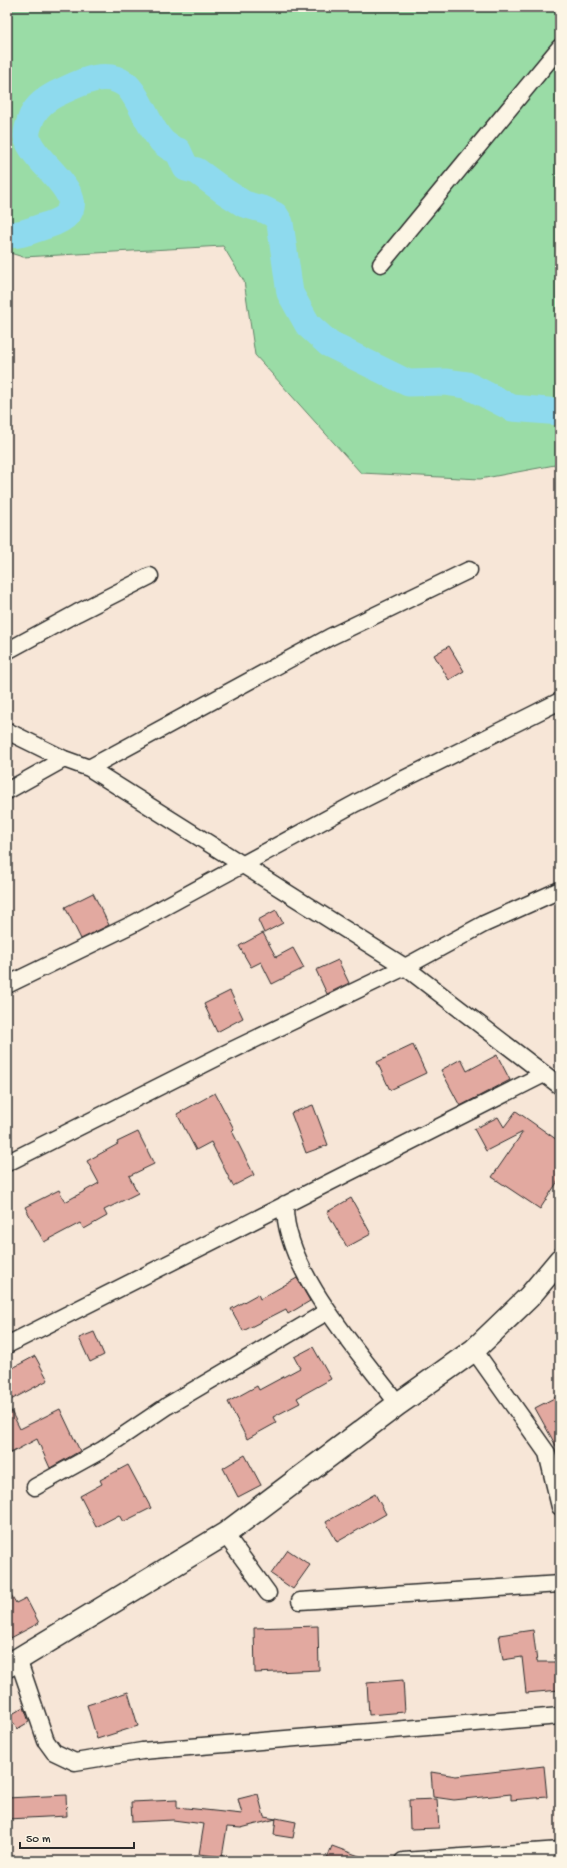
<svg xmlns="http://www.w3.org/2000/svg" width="567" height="1868" font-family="'Gochi Hand',sans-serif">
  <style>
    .green { fill: #9adca6; stroke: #628468 }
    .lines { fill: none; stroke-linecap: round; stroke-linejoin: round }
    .river { stroke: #8edaee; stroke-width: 27 }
    .building { fill: #e2a9a0; stroke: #2b2b2b }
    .street-casing { stroke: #2b2b2b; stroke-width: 19 }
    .secondary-casing { stroke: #2b2b2b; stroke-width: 25 }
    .street { stroke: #fcf5e5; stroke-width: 16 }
    .secondary { stroke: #fcf5e5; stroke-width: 22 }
  </style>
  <rect width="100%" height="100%" fill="#f7e6d7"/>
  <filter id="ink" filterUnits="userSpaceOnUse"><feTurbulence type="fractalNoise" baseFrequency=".025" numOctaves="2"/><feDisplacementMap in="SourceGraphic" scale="8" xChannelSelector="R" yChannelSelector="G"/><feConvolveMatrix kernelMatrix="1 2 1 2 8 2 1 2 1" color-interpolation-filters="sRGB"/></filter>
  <g filter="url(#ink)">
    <path class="green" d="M 7,7 L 560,7 L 560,464 L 480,479 L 361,473 L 255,355 L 244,281 L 223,246 L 23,257 L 7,252 Z"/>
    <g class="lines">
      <path class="river" d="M 7,234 C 19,237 37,228 48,225 C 109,205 32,165 27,137 C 26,131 30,121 32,116 C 38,105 45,100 56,94 C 76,85 104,68 125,84 C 135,91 145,116 152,127 C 159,139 165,147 178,151 L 186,168 L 197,171 L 224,191 L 244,204 L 265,210 L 275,215 L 280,223 L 290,293 L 308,325 L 329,344 L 408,383 L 445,382 L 467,385 L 512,408 L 560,412"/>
    </g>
    <path class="building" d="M 449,646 L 464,671 L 449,680 L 434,655 Z
      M 93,893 L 109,925 L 81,939 L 65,907 Z
      M 276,910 L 283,923 L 264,933 L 258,920 Z
      M 263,933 L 276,957 L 293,948 L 304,968 L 272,984 L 261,962 L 251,967 L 239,946 Z
      M 338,960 L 349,983 L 327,994 L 316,970 Z
      M 230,991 L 243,1018 L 217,1032 L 204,1004 Z
      M 413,1045 L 426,1073 L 390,1090 L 377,1062 Z
      M 497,1055 L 510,1080 L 460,1106 L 441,1070 L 461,1059 L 467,1071 Z
      M 215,1093 L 234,1129 L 232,1131 L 254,1175 L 233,1186 L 211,1142 L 196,1150 L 177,1114 Z
      M 313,1105 L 328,1145 L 306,1153 L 291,1113 Z
      M 516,1111 L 560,1142 L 560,1178 L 540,1209 L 492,1177 L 523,1132 L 486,1151 L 474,1129 L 498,1117 L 504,1127 Z
      M 138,1132 L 154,1164 L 129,1176 L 138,1193 L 104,1210 L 107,1216 L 84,1229 L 80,1223 L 44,1242 L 25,1207 L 59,1190 L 65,1202 L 99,1183 L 87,1161 L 118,1144 L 117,1142 Z
      M 351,1198 L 371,1234 L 347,1247 L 327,1212 Z
      M 297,1278 L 310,1301 L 288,1314 L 286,1309 L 243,1331 L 231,1309 L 258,1294 L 260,1299 Z
      M 94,1332 L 104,1355 L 90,1362 L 79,1338 Z
      M 313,1347 L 331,1379 L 297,1398 L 300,1403 L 273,1417 L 276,1423 L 247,1439 L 228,1402 L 257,1386 L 259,1390 L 300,1368 L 294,1357 Z
      M 35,1356 L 48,1380 L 7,1402 L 7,1371 Z
      M 560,1395 L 560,1453 L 535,1408 Z
      M 7,1403 L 20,1429 L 60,1409 L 80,1451 L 50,1468 L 37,1439 L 7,1455 Z
      M 245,1455 L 261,1485 L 238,1497 L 223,1468 Z
      M 128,1465 L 151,1508 L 123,1522 L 119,1515 L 96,1527 L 80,1496 L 102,1484 L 100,1480 Z
      M 375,1494 L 386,1514 L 337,1542 L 326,1522 Z
      M 288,1550 L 310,1565 L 293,1589 L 271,1574 Z
      M 7,1588 L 16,1603 L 26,1598 L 39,1623 L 7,1640 Z
      M 318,1626 L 319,1670 L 255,1673 L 254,1628 Z
      M 533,1630 L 537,1662 L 560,1662 L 560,1690 L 526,1693 L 522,1657 L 503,1660 L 499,1635 Z
      M 403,1680 L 405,1712 L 369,1715 L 367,1683 Z
      M 128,1692 L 138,1726 L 97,1739 L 87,1705 Z
      M 24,1707 L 29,1722 L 17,1729 L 9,1716 Z
      M 544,1766 L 547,1797 L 511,1800 L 511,1794 L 454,1800 L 433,1797 L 431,1772 L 456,1776 Z
      M 258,1794 L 264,1817 L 276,1819 L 241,1828 L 227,1827 L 222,1857 L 199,1854 L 204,1824 L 173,1820 L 132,1822 L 131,1802 L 177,1800 L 177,1807 L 242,1814 L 238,1799 Z
      M 66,1795 L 67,1816 L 7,1819 L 7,1798 Z
      M 437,1799 L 439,1828 L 410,1829 L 409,1800 Z
      M 276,1818 L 296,1822 L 293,1838 L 274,1835 Z
      M 332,1846 L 370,1860 L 370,1861 L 326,1861 Z"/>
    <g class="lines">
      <g class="street-casing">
        <path id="street" d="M 381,264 L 560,47
          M 7,651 L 77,613 L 150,576
          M 7,731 L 64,759 L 89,768 L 405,967 L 560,1086
          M 89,768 L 330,637 L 469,570
          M 7,791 L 64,759
          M 7,985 L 133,924 L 356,803 L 560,701
          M 7,1163 L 222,1055 L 405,967 L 484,924 L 560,890
          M 285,1204 C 283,1269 360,1353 398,1404
          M 7,1345 L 544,1074
          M 474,1350 L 547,1453 L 560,1507
          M 35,1487 L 102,1450 L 167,1406 L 328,1311
          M 225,1534 L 268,1593
          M 300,1601 L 560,1584
          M 18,1659 L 46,1741 L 54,1752 L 75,1762 L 142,1751 L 560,1716
          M 403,1861 L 560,1850"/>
      </g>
      <g class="secondary-casing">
        <path id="secondary" d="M 7,1666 L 225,1534 L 398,1404 L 474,1350 L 529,1297 L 560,1260"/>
      </g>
      <use href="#street" class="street"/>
      <use href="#secondary" class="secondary"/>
    </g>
  </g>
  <rect width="567" height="1868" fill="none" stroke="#fcf5e5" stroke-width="24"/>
  <rect x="12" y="12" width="543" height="1844" fill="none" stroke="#2b2b2b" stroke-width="1.5" filter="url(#ink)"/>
  <path d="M20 1842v6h114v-6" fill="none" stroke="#2b2b2b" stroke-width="2"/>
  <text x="26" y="1842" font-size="12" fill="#2b2b2b" stroke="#fcf5e5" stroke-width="3" paint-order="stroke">50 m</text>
</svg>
